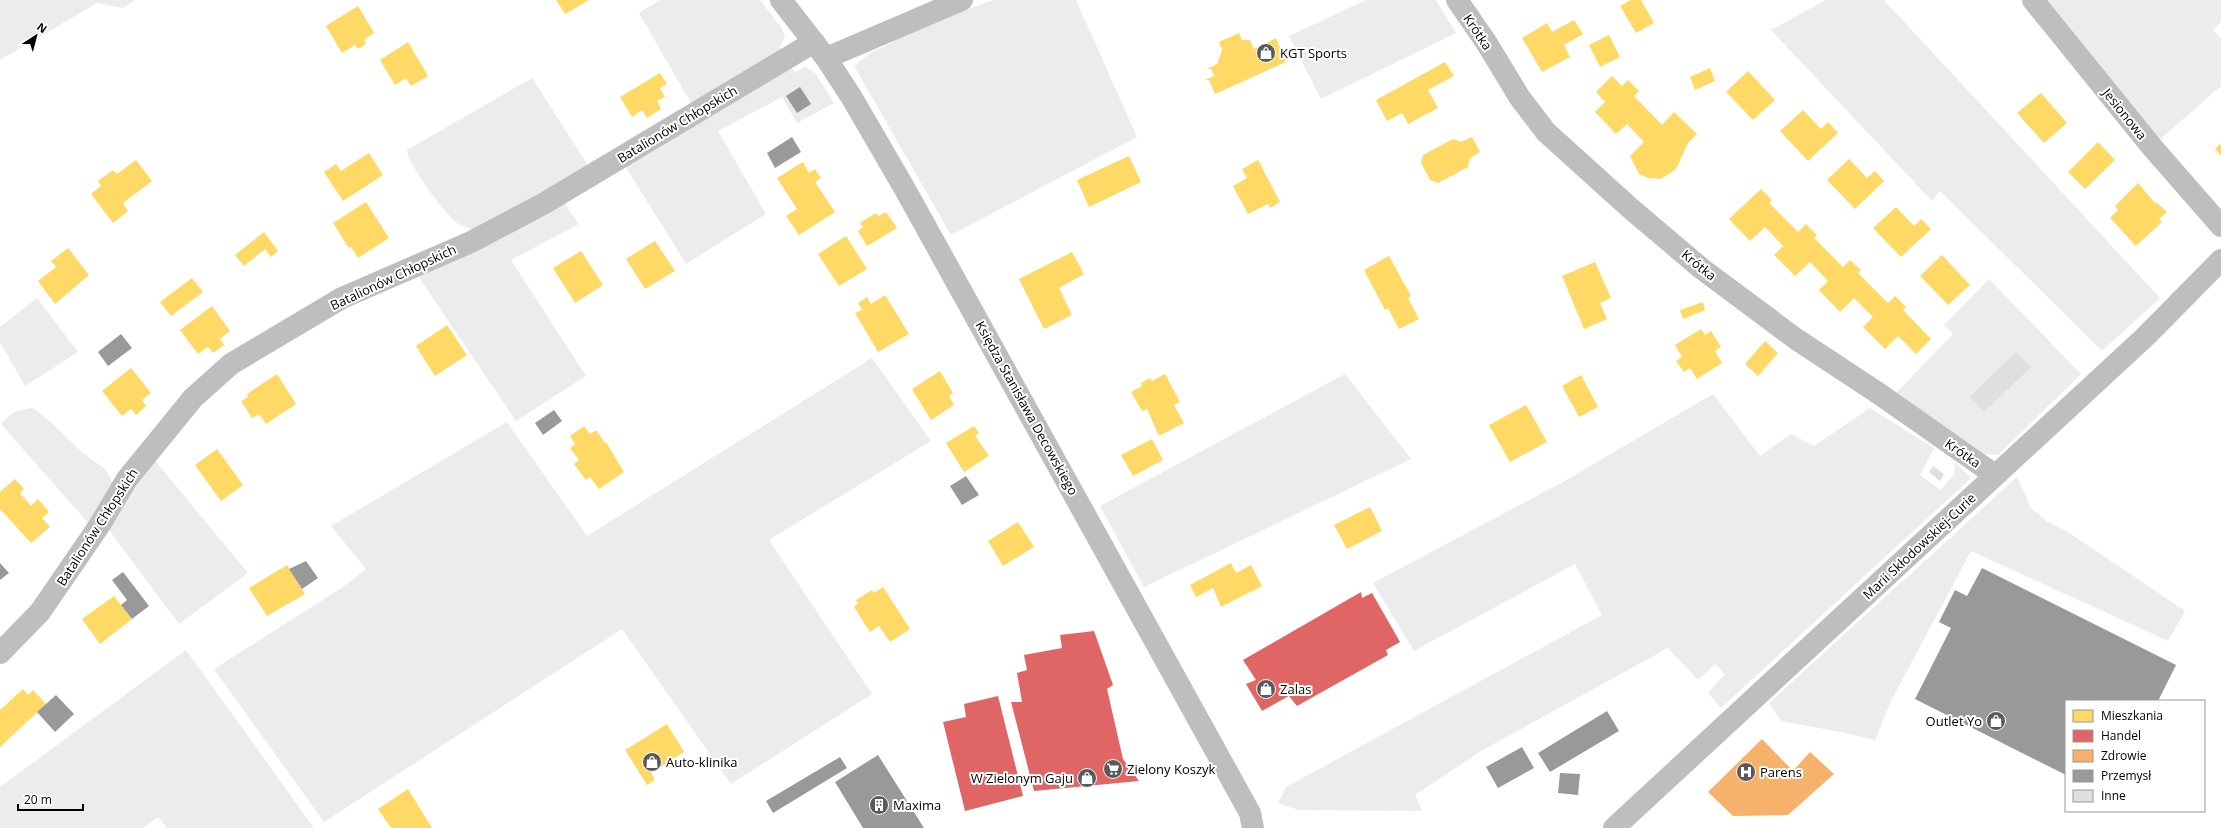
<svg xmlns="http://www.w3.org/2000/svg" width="2221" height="828" font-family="'Open Sans',sans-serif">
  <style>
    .green { fill: #ececec }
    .homes { fill: #ffd966 }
    .shops { fill: #e06666 }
    .health { fill: #f6b26b }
    .industry { fill: #999 }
    .building { fill: #dfdfdf }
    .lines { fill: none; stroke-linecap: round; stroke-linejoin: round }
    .minor { stroke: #bebebe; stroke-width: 22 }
    .labels { text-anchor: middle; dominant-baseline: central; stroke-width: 4; stroke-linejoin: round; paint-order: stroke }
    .street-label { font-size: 13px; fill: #000; stroke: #fff }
    .poi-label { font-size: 13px; fill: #000; stroke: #fff; text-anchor: start }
  </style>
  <rect width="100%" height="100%" fill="#fff"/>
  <path class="green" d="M 0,0 L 135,0 L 123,8 L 97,3 L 0,60 Z
    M 660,0 L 760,0 L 781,27 L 785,36 L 780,47 L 782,51 L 692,105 L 639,13 Z
    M 993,0 L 1076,0 L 1137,137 L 951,235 L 854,66 L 870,53 L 894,42 L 896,36 Z
    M 1366,0 L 1436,0 L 1456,33 L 1321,99 L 1289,36 Z
    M 1826,0 L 1884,0 L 2160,298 L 2102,351 L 1940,191 L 1932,201 L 1771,30 Z
    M 2043,0 L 2221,0 L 2221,22 L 2213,30 L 2221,38 L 2221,86 L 2157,142 Z
    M 805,67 L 816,74 L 834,103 L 797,123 L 782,97 L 718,131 L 766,214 L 686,264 L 625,166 L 736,97 L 792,68 L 795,72 Z
    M 532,78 L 589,167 L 474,230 C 469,228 464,227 459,224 C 447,217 408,165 407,150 Z
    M 562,200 L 579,224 L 511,260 L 586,376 L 516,421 L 418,276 Z
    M 1989,279 L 2081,374 L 1998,455 L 1985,454 L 1896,393 L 1953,334 L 1944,325 Z
    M 37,298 L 78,352 L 25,386 L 0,342 L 0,327 Z
    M 872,358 L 931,441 L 769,540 L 872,694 L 731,784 L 622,629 L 324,822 L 214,669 L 343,587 L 366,569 L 331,526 L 507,422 L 587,536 Z
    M 1345,374 L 1411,459 L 1144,587 L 1100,506 Z
    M 1713,394 L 1760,456 L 1791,434 L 1814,446 L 1870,408 L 1934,448 L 1920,475 L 1940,490 L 1954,475 L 1955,462 L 1971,478 L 1721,708 L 1708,693 L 1725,674 L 1715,664 L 1698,680 L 1668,648 L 1481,751 L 1415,795 L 1422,811 L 1299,810 L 1278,803 L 1286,787 L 1602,615 L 1575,564 L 1414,651 L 1373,583 L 1563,482 Z
    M 33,408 L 45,417 L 83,453 L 105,469 L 111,479 L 113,488 L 89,524 L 1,424 C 11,413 17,409 33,408 Z
    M 152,457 L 248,573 L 179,624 L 109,530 Z
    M 2017,477 L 2031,508 L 2048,522 L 2071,534 L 2185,611 L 2168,641 L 1971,551 L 1891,701 L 1875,740 L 1841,732 L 1781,721 L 1769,703 Z
    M 186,650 L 314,828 L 167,828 L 158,817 L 143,828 L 0,828 L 0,787 Z"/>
  <path class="homes" d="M 556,0 L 589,0 L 565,14 Z
    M 1631,0 L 1641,0 L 1654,23 L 1636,33 L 1620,6 Z
    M 358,6 L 374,33 L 364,40 L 366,44 L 358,49 L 355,45 L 342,53 L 326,26 Z
    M 1574,20 L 1583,34 L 1564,45 L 1570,57 L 1542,72 L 1522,38 L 1547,23 L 1552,32 Z
    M 1239,33 L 1242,40 L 1250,40 L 1254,49 L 1276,38 L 1286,62 L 1215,94 L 1209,80 L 1205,80 L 1214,76 L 1211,69 L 1207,69 L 1217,64 L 1222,50 L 1219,42 Z
    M 1609,35 L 1620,57 L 1600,67 L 1589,45 Z
    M 408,42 L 428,76 L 411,86 L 406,78 L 395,85 L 380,60 Z
    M 1445,62 L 1454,76 L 1428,90 L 1438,108 L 1408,124 L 1402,113 L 1387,121 L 1376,100 Z
    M 1710,68 L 1715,81 L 1695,90 L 1690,77 Z
    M 1748,71 L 1775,100 L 1753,120 L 1726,92 Z
    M 660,73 L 667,84 L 660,88 L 665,97 L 657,101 L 661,109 L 647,118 L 642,110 L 632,117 L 620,97 Z
    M 1612,76 L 1622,86 L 1628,80 L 1639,91 L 1634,96 L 1662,125 L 1674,112 L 1697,134 L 1688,143 L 1676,169 L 1661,179 L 1648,178 L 1639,174 L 1630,156 L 1644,142 L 1627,124 L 1616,134 L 1595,112 L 1605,102 L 1596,92 Z
    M 2041,93 L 2067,123 L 2044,143 L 2017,113 Z
    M 1803,110 L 1821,129 L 1828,122 L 1838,133 L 1808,161 L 1780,131 Z
    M 1472,137 L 1480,152 L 1470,158 L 1468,167 L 1438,183 L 1430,180 L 1421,163 L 1423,155 L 1453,139 L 1461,142 Z
    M 2098,142 L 2115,160 L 2085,189 L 2068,172 Z
    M 2221,143 L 2221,156 L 2215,149 Z
    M 369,153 L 383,175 L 343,201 L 324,172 L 336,164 L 341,171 Z
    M 1129,156 L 1141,182 L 1089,207 L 1077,180 Z
    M 1849,159 L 1867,178 L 1875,171 L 1884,181 L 1855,209 L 1827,180 Z
    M 136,160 L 152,181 L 123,203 L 128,211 L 113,223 L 91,194 L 101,186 L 98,181 L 113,170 L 117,174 Z
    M 1258,160 L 1280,202 L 1270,208 L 1268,204 L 1248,214 L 1233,186 L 1247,178 L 1242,169 Z
    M 803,162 L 809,173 L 815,169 L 821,178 L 815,182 L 835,212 L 799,235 L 786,216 L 797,209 L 777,178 Z
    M 2138,183 L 2155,203 L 2156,202 L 2167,212 L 2159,219 L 2162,222 L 2136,246 L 2110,218 L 2118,210 L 2115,206 Z
    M 1761,189 L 1772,200 L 1769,203 L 1798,232 L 1806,224 L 1817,235 L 1814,238 L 1843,267 L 1850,260 L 1861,270 L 1858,273 L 1888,303 L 1895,296 L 1906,307 L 1903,310 L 1931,339 L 1916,354 L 1898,336 L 1885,349 L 1863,327 L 1873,317 L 1854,298 L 1840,312 L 1819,290 L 1828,281 L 1810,262 L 1795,276 L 1774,255 L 1783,246 L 1765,227 L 1750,241 L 1729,219 Z
    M 366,202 L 389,238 L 358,258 L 351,247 L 349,248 L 333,223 Z
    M 1896,207 L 1914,226 L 1921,219 L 1931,229 L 1901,257 L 1873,228 Z
    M 886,212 L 897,228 L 867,246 L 858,231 L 863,227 L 860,223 L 876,213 L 878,216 Z
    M 264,232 L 278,251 L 271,257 L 265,249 L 244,266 L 235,255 Z
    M 846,236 L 867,269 L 839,286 L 818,254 Z
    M 655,241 L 675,271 L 645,289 L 626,259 Z
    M 68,248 L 89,275 L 55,304 L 38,281 L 56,267 L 51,261 Z
    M 581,251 L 603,285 L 575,303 L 553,268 Z
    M 1072,252 L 1084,274 L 1059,288 L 1072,315 L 1044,329 L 1019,279 Z
    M 1942,255 L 1970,285 L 1948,305 L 1920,276 Z
    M 1389,256 L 1411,296 L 1408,298 L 1419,319 L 1399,329 L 1388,308 L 1385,310 L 1364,270 Z
    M 1595,262 L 1611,298 L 1600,303 L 1607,319 L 1584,329 L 1562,276 Z
    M 192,278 L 203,292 L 171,316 L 160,302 Z
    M 885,295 L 909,334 L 878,352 L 855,313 L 862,310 L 858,303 L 867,297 L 871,304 Z
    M 1703,302 L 1705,310 L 1683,319 L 1680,310 Z
    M 212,306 L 230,331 L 220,339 L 224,345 L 213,353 L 208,347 L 198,354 L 180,330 Z
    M 447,325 L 467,355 L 435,376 L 416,346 Z
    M 1701,329 L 1705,335 L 1711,331 L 1721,347 L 1715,351 L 1722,363 L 1697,379 L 1690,368 L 1684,372 L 1676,361 L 1682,357 L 1675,345 Z
    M 1765,341 L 1778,353 L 1758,376 L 1745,364 Z
    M 131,368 L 151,393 L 142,400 L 146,406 L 136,415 L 131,409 L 122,416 L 102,391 Z
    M 940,371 L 953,393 L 949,396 L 954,405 L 931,420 L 912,389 Z
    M 277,374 L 296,404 L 266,424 L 259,414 L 252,418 L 241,401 L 248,397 L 247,394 Z
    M 1165,374 L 1180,402 L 1174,405 L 1184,423 L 1159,436 L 1147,409 L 1142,411 L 1131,392 L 1142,386 L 1141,383 L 1150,378 L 1152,381 Z
    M 1581,375 L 1598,407 L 1579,417 L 1562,386 Z
    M 1526,405 L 1547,442 L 1510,462 L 1489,425 Z
    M 584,426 L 590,434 L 596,430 L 605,443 L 606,442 L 624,472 L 599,489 L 590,477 L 586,480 L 574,464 L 579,460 L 570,448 L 575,444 L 570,436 Z
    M 974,426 L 979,433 L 975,436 L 989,456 L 964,472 L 946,443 Z
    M 1152,439 L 1163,460 L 1133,476 L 1121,455 Z
    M 217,449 L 243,485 L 221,501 L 195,465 Z
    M 15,479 L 24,489 L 20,493 L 31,506 L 38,499 L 49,512 L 42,518 L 50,527 L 31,543 L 0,509 L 0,492 Z
    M 1370,507 L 1382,531 L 1347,549 L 1334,525 Z
    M 1018,522 L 1034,547 L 1003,566 L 988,541 Z
    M 1231,563 L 1236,573 L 1251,565 L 1262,586 L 1221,607 L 1213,588 L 1196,597 L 1190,585 Z
    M 287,565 L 305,594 L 267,616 L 249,588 Z
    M 883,587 L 910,629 L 890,642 L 879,626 L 870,632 L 854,607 L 858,603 L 856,600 L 872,590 L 874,593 Z
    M 114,596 L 132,619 L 100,644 L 82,619 Z
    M 23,689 L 28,695 L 33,690 L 46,704 L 0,747 L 0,710 Z
    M 667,724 L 684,752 L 651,773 L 654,778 L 654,781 L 647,785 L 625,750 Z
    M 408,789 L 432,828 L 391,828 L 378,809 Z"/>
  <path class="shops" d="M 1361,592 L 1362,598 L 1372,593 L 1400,642 L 1386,650 L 1388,655 L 1297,706 L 1289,696 L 1262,711 L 1246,684 L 1256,680 L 1243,660 Z
    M 1094,631 L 1113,685 L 1107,689 L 1123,759 L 1139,781 L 1034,791 L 1011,702 L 1022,702 L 1017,673 L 1027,670 L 1024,655 L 1062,648 L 1060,635 Z
    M 998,696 L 1023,796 L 965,811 L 943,722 L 966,717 L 964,704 Z"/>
  <path class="health" d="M 1762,739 L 1793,771 L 1810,752 L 1834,774 L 1788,815 L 1733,816 L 1708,792 Z"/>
  <path class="industry" d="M 800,87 L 811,104 L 797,113 L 786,96 Z
    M 792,137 L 801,152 L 775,168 L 767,153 Z
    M 121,334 L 132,348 L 108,366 L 98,352 Z
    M 554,410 L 562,421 L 543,435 L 535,423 Z
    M 966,476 L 979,495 L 962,505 L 950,486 Z
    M 306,561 L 318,578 L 302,589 L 289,569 Z
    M 0,563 L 9,573 L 0,580 Z
    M 1982,568 L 2176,665 L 2158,701 L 2066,701 L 2066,775 L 1915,699 L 1951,628 L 1939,622 L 1955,590 L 1967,596 Z
    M 123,572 L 149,606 L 132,619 L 121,605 L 127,600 L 112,580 Z
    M 56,695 L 74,714 L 55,732 L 37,712 Z
    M 1607,711 L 1619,731 L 1550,772 L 1538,753 Z
    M 1522,747 L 1534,768 L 1498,788 L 1486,767 Z
    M 878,755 L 924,828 L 863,828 L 835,782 Z
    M 840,757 L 847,768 L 773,813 L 766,801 Z
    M 1560,773 L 1580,774 L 1578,795 L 1558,793 Z"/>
  <path class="building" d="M 2016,352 L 2031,367 L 1984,412 L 1970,397 Z
    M 1933,466 L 1944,474 L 1940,481 L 1929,472 Z"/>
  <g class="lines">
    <path class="minor" d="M 781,0 L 826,58 L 852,98 L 906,191 L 1250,813 L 1253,828
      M 1457,0 L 1486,42 L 1520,98 L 1546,132 L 1630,208 L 1702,269 L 1796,339 L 1878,393 L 1995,475
      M 2033,0 L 2152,147 L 2221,226
      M 826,58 L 962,0
      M 0,653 L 40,612 L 99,526 L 127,479 L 193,398 L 231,364 L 342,298 L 471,242 L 543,204 L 814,42
      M 1614,828 L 2145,337 L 2221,260"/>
  </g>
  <defs>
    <g id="shop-disc" transform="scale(1)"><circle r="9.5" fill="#595959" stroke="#fff"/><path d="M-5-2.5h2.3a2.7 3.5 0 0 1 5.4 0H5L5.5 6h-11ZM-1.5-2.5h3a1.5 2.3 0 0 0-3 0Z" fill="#fff"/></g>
    <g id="supermarket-disc" transform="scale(1)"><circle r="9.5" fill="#595959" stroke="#fff"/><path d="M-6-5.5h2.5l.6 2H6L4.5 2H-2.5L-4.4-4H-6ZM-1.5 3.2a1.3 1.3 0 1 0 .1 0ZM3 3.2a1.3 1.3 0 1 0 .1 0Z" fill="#fff"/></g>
    <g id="hospital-disc" transform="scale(1)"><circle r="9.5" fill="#595959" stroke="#fff"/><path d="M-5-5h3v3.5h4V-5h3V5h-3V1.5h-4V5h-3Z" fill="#fff"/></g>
    <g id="building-disc" transform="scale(1)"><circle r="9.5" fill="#595959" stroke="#fff"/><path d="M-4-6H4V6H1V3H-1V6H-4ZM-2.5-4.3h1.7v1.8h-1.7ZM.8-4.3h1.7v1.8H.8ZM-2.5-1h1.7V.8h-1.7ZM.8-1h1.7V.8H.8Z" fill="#fff"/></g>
  </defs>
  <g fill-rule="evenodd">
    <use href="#shop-disc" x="1266" y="53"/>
    <use href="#shop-disc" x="1266" y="689"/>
    <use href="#shop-disc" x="1996" y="721"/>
    <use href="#shop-disc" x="652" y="762"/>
    <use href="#supermarket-disc" x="1113" y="769"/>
    <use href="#hospital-disc" x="1746" y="772"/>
    <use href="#shop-disc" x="1087" y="778"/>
    <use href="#building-disc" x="879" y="805"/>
  </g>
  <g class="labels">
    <g class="street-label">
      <text transform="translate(1478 32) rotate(56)">Krótka</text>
      <text transform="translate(2125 114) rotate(51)">Jesionowa</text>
      <text transform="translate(677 124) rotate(-31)">Batalionów Chłopskich</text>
      <text transform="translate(1699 265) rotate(39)">Krótka</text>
      <text transform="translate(393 277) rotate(-25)">Batalionów Chłopskich</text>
      <text transform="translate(1027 408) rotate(61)">Księdza Stanisława Decowskiego</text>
      <text transform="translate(1963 453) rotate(35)">Krótka</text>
      <text transform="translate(97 527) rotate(-57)">Batalionów Chłopskich</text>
      <text transform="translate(1919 546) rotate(-43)">Marii Skłodowskiej-Curie</text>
    </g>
    <g class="poi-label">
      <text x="1280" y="53">KGT Sports</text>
      <text x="1280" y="689">Zalas</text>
      <text x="1982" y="721" text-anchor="end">Outlet Yo</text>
      <text x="666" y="762">Auto-klinika</text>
      <text x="1127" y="769">Zielony Koszyk</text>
      <text x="1760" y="772">Parens</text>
      <text x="1073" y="778" text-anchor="end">W Zielonym Gaju</text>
      <text x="893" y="805">Maxima</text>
    </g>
  </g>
  <rect x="2065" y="700" width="140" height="112" fill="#ffffff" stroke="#999999"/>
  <rect x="2073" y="710" width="20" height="12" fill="#ffd966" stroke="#999999"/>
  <text x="2101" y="720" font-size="12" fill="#000000">Mieszkania</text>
  <rect x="2073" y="730" width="20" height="12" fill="#e06666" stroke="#999999"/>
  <text x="2101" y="740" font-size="12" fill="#000000">Handel</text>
  <rect x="2073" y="750" width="20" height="12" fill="#f6b26b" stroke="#999999"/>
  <text x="2101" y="760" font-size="12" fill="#000000">Zdrowie</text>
  <rect x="2073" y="770" width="20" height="12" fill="#999999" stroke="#999999"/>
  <text x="2101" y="780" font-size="12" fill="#000000">Przemysł</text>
  <rect x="2073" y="790" width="20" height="12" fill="#dfdfdf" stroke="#999999"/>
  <text x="2101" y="800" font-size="12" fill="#000000">Inne</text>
  <g transform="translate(36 36) rotate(36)" stroke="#ffffff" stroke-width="3" paint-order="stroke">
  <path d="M0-3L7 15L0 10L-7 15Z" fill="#000000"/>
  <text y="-6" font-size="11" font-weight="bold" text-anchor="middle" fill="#000000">N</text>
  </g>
  <path d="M18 804v6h65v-6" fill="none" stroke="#000000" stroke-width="2"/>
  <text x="24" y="804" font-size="12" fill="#000000" stroke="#ffffff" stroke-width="3" paint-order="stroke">20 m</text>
</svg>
